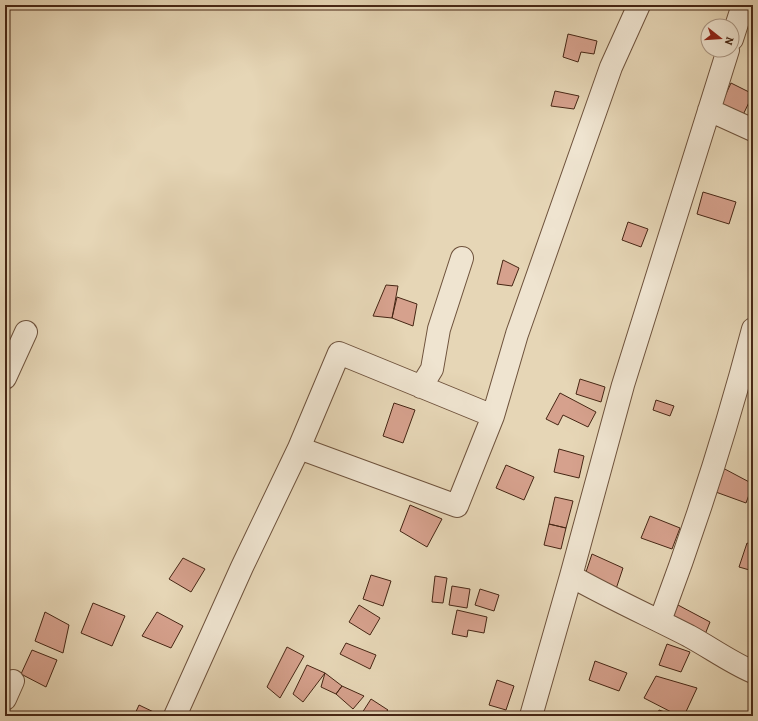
<svg xmlns="http://www.w3.org/2000/svg" width="758" height="721" font-family="Alegreya,serif">
  <style>
    .building { fill: #d6a18d; stroke: #462614 }
    .lines { fill: none; stroke-linecap: round; stroke-linejoin: round }
    .minor-casing { stroke: #6e523c; stroke-width: 24 }
    .minor { stroke: #efe4d0; stroke-width: 22 }
  </style>
  <rect width="100%" height="100%" fill="#e6d6b6"/>
  <filter id="stains"><feTurbulence type="fractalNoise" baseFrequency=".005" numOctaves="4"/><feColorMatrix values="0 0 0 0 .2 0 0 0 0 .09 0 0 0 0 .02 0 0 0 .5 -.17"/></filter>
  <radialGradient id="worn" r=".72"><stop offset=".6" stop-color="#630" stop-opacity="0"/><stop offset="1" stop-color="#630" stop-opacity=".3"/></radialGradient>
  <path class="building" d="M 568,34 L 597,41 L 594,54 L 581,52 L 578,62 L 563,57 Z
    M 731,83 L 753,94 L 742,117 L 720,107 Z
    M 555,91 L 579,96 L 574,109 L 551,106 Z
    M 703,192 L 736,202 L 729,224 L 697,214 Z
    M 628,222 L 648,229 L 641,247 L 622,240 Z
    M 503,260 L 519,268 L 512,286 L 497,284 Z
    M 386,285 L 398,286 L 392,318 L 373,316 Z
    M 397,297 L 417,304 L 413,326 L 392,318 Z
    M 580,379 L 605,387 L 601,402 L 576,394 Z
    M 560,393 L 596,412 L 588,427 L 563,415 L 558,425 L 546,419 Z
    M 656,400 L 674,406 L 670,416 L 653,410 Z
    M 394,403 L 415,410 L 403,443 L 383,436 Z
    M 559,449 L 584,456 L 579,478 L 554,472 Z
    M 506,465 L 534,477 L 524,500 L 496,488 Z
    M 721,467 L 753,484 L 746,503 L 713,491 Z
    M 555,497 L 573,501 L 566,528 L 549,524 Z
    M 410,505 L 442,519 L 427,547 L 400,531 Z
    M 650,516 L 680,528 L 672,549 L 641,538 Z
    M 549,524 L 566,528 L 561,549 L 544,545 Z
    M 747,543 L 753,545 L 753,571 L 739,567 Z
    M 592,554 L 623,568 L 616,589 L 586,572 Z
    M 183,558 L 205,569 L 191,592 L 169,579 Z
    M 371,575 L 391,581 L 383,606 L 363,599 Z
    M 435,576 L 447,578 L 443,603 L 432,602 Z
    M 452,586 L 470,589 L 467,608 L 449,605 Z
    M 480,589 L 499,595 L 494,611 L 475,605 Z
    M 93,603 L 125,616 L 112,646 L 81,633 Z
    M 359,605 L 380,618 L 370,635 L 349,622 Z
    M 678,605 L 710,622 L 704,637 L 672,618 Z
    M 457,610 L 487,617 L 484,633 L 468,630 L 467,637 L 452,634 Z
    M 45,612 L 69,625 L 63,653 L 35,641 Z
    M 157,612 L 183,626 L 171,648 L 142,636 Z
    M 346,643 L 376,655 L 370,669 L 340,654 Z
    M 667,644 L 690,652 L 681,672 L 659,665 Z
    M 287,647 L 304,656 L 280,698 L 267,687 Z
    M 32,650 L 57,660 L 46,687 L 21,674 Z
    M 595,661 L 627,673 L 619,691 L 589,680 Z
    M 307,665 L 325,673 L 303,702 L 293,694 Z
    M 325,673 L 342,686 L 336,694 L 321,687 Z
    M 656,676 L 697,688 L 684,716 L 679,716 L 644,698 Z
    M 497,680 L 514,686 L 506,710 L 489,705 Z
    M 342,686 L 364,696 L 353,709 L 336,694 Z
    M 371,699 L 388,710 L 381,716 L 365,716 L 362,713 Z
    M 139,705 L 162,716 L 134,716 Z
    M 659,710 L 676,716 L 657,716 Z"/>
  <g class="lines">
    <g class="minor-casing">
      <path id="minor" d="M 732,39 L 743,5
        M 709,110 L 753,130
        M 5,378 L 26,332
        M 421,387 L 432,369 L 439,329 L 462,258
        M 299,448 L 457,506 L 493,416 L 517,334 L 611,67 L 639,5
        M 571,576 C 610,598 650,616 689,636 C 711,648 730,662 753,672
        M 660,621 C 696,525 727,428 753,329
        M 5,699 L 13,681
        M 175,716 L 242,567 L 299,448 L 339,353 L 493,416
        M 531,716 L 571,576 L 623,385 L 728,50"/>
    </g>
    <use href="#minor" class="minor"/>
  </g>
  <rect width="758" height="721" fill="none" stroke="#e6d6b6" stroke-width="20"/>
  <rect x="6" y="6" width="746" height="709" fill="none" stroke="#462614" stroke-width="2"/>
  <rect x="10" y="10" width="738" height="701" fill="none" stroke="#462614"/>
  <g transform="translate(720 38) rotate(107)"><circle r="19" fill="#efe4d0" stroke="#ab9885"/>
  <path d="M0-3L7 15L0 10L-7 15Z" fill="#8f2418"/>
  <text y="-6" font-size="11" font-weight="bold" text-anchor="middle" fill="#462614">N</text>
  </g>
  <rect width="100%" height="100%" filter="url(#stains)"/>
  <rect width="100%" height="100%" fill="url(#worn)"/>
</svg>
